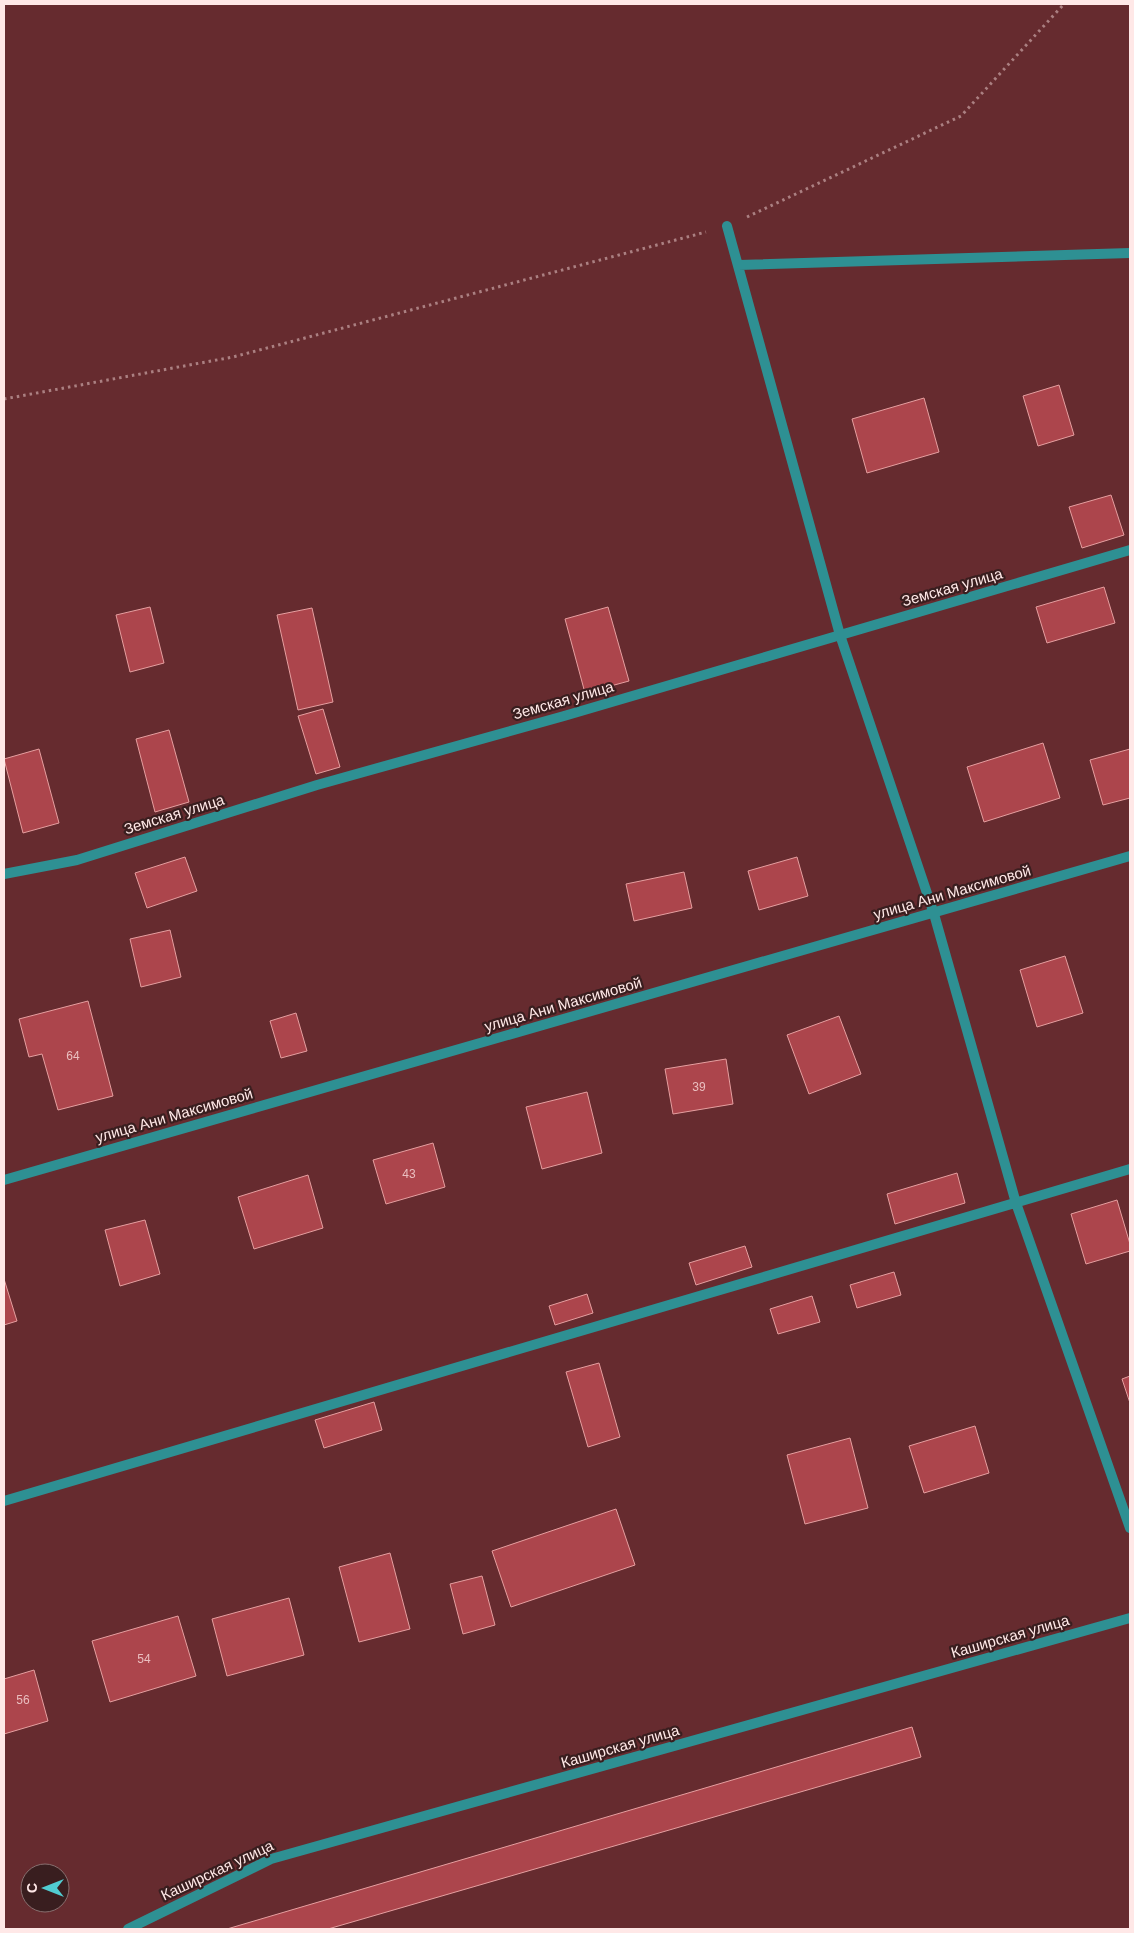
<svg xmlns="http://www.w3.org/2000/svg" width="1134" height="1933" font-family="Arial,sans-serif">
  <style>
    .building { fill: #ac454c; stroke: #e69fa0 }
    .lines { fill: none; stroke-linecap: round; stroke-linejoin: round }
    .path { stroke: #ab8082; stroke-width: 3; stroke-dasharray: 2.5 4; stroke-linecap: butt }
    .street { stroke: #2e9093; stroke-width: 10 }
    .labels { text-anchor: middle; dominant-baseline: central; stroke-width: 4.5; stroke-linejoin: round; paint-order: stroke }
    .number-label { font-size: 12px; fill: #eabfc0 }
    .street-label { font-size: 15px; fill: #ffe8e7; stroke: #391e1f }
  </style>
  <rect width="100%" height="100%" fill="#662b2f"/>
  <path class="building" d="M 1059,385 L 1074,435 L 1038,446 L 1023,396 Z
    M 924,398 L 939,452 L 867,473 L 852,419 Z
    M 1111,495 L 1124,535 L 1082,548 L 1069,507 Z
    M 1104,587 L 1115,623 L 1047,643 L 1036,607 Z
    M 150,607 L 164,663 L 130,672 L 116,615 Z
    M 608,607 L 629,681 L 585,693 L 565,619 Z
    M 312,608 L 333,702 L 298,710 L 277,615 Z
    M 323,709 L 340,767 L 316,774 L 298,716 Z
    M 169,730 L 189,802 L 155,812 L 136,739 Z
    M 1043,743 L 1060,798 L 984,822 L 967,767 Z
    M 39,749 L 59,823 L 23,833 L 4,759 Z
    M 1130,749 L 1130,798 L 1103,805 L 1090,760 Z
    M 185,857 L 197,891 L 147,908 L 135,873 Z
    M 797,857 L 808,896 L 759,910 L 748,871 Z
    M 684,872 L 692,908 L 634,921 L 626,884 Z
    M 170,930 L 181,977 L 141,987 L 130,939 Z
    M 1065,956 L 1083,1013 L 1037,1027 L 1020,970 Z
    M 88,1001 L 113,1096 L 58,1110 L 42,1054 L 29,1057 L 19,1019 Z
    M 296,1013 L 307,1051 L 281,1058 L 270,1021 Z
    M 839,1016 L 861,1074 L 809,1094 L 787,1035 Z
    M 726,1059 L 733,1104 L 673,1114 L 665,1069 Z
    M 587,1092 L 602,1153 L 542,1169 L 526,1107 Z
    M 433,1143 L 445,1187 L 386,1204 L 373,1160 Z
    M 957,1173 L 965,1203 L 895,1224 L 887,1194 Z
    M 308,1175 L 323,1228 L 254,1249 L 238,1197 Z
    M 1117,1200 L 1130,1244 L 1130,1251 L 1086,1264 L 1071,1214 Z
    M 145,1220 L 160,1274 L 120,1286 L 105,1230 Z
    M 745,1246 L 752,1267 L 696,1285 L 689,1263 Z
    M 894,1272 L 901,1295 L 857,1308 L 850,1285 Z
    M 4,1279 L 17,1321 L 4,1325 Z
    M 587,1294 L 593,1313 L 555,1325 L 549,1306 Z
    M 812,1296 L 820,1322 L 778,1334 L 770,1309 Z
    M 599,1363 L 620,1437 L 588,1447 L 566,1372 Z
    M 1130,1376 L 1130,1403 L 1122,1379 Z
    M 374,1402 L 382,1430 L 324,1448 L 315,1420 Z
    M 975,1426 L 989,1473 L 924,1493 L 909,1446 Z
    M 850,1438 L 868,1508 L 805,1524 L 787,1455 Z
    M 616,1509 L 635,1565 L 511,1607 L 492,1551 Z
    M 390,1553 L 410,1629 L 359,1642 L 339,1567 Z
    M 482,1576 L 495,1625 L 463,1634 L 450,1584 Z
    M 289,1598 L 304,1655 L 227,1676 L 212,1619 Z
    M 178,1616 L 196,1676 L 110,1702 L 92,1641 Z
    M 34,1670 L 48,1721 L 4,1734 L 4,1679 Z
    M 912,1727 L 921,1757 L 328,1929 L 227,1929 Z"/>
  <g class="lines">
    <path class="path" d="M 747,217 L 961,116 L 1064,4
      M 4,399 L 233,357 L 706,232"/>
    <path class="street" d="M 727,226 L 840,635 L 934,914 L 1016,1203 L 1130,1528
      M 739,265 L 1130,253
      M 4,874 L 77,860 L 317,785 L 564,716 L 1130,550
      M 4,1180 L 1130,856
      M 4,1501 L 1130,1169
      M 128,1929 L 271,1859 L 1130,1618"/>
  </g>
  <g class="labels">
    <g class="number-label">
      <text x="73" y="1056">64</text>
      <text x="699" y="1087">39</text>
      <text x="409" y="1174">43</text>
      <text x="144" y="1659">54</text>
      <text x="23" y="1700">56</text>
    </g>
    <g class="street-label">
      <text transform="translate(952 587) rotate(-16)">Земская улица</text>
      <text transform="translate(563 700) rotate(-16)">Земская улица</text>
      <text transform="translate(174 814) rotate(-17)">Земская улица</text>
      <text transform="translate(952 892) rotate(-16)">улица Ани Максимовой</text>
      <text transform="translate(563 1004) rotate(-16)">улица Ани Максимовой</text>
      <text transform="translate(174 1115) rotate(-16)">улица Ани Максимовой</text>
      <text transform="translate(1010 1636) rotate(-16)">Каширская улица</text>
      <text transform="translate(620 1746) rotate(-16)">Каширская улица</text>
      <text transform="translate(217 1870) rotate(-25)">Каширская улица</text>
    </g>
  </g>
  <rect width="1134" height="1933" fill="none" stroke="#ffe8e7" stroke-width="10"/>
  <g transform="translate(45 1888) rotate(270)"><circle r="24" fill="#391e1f" stroke="#886f6f"/>
  <path d="M0-4L9 19L0 12L-9 19Z" fill="#51ccd1"/>
  <text y="-8" font-size="14" font-weight="bold" text-anchor="middle" fill="#ffe8e7">С</text>
  </g>
</svg>
